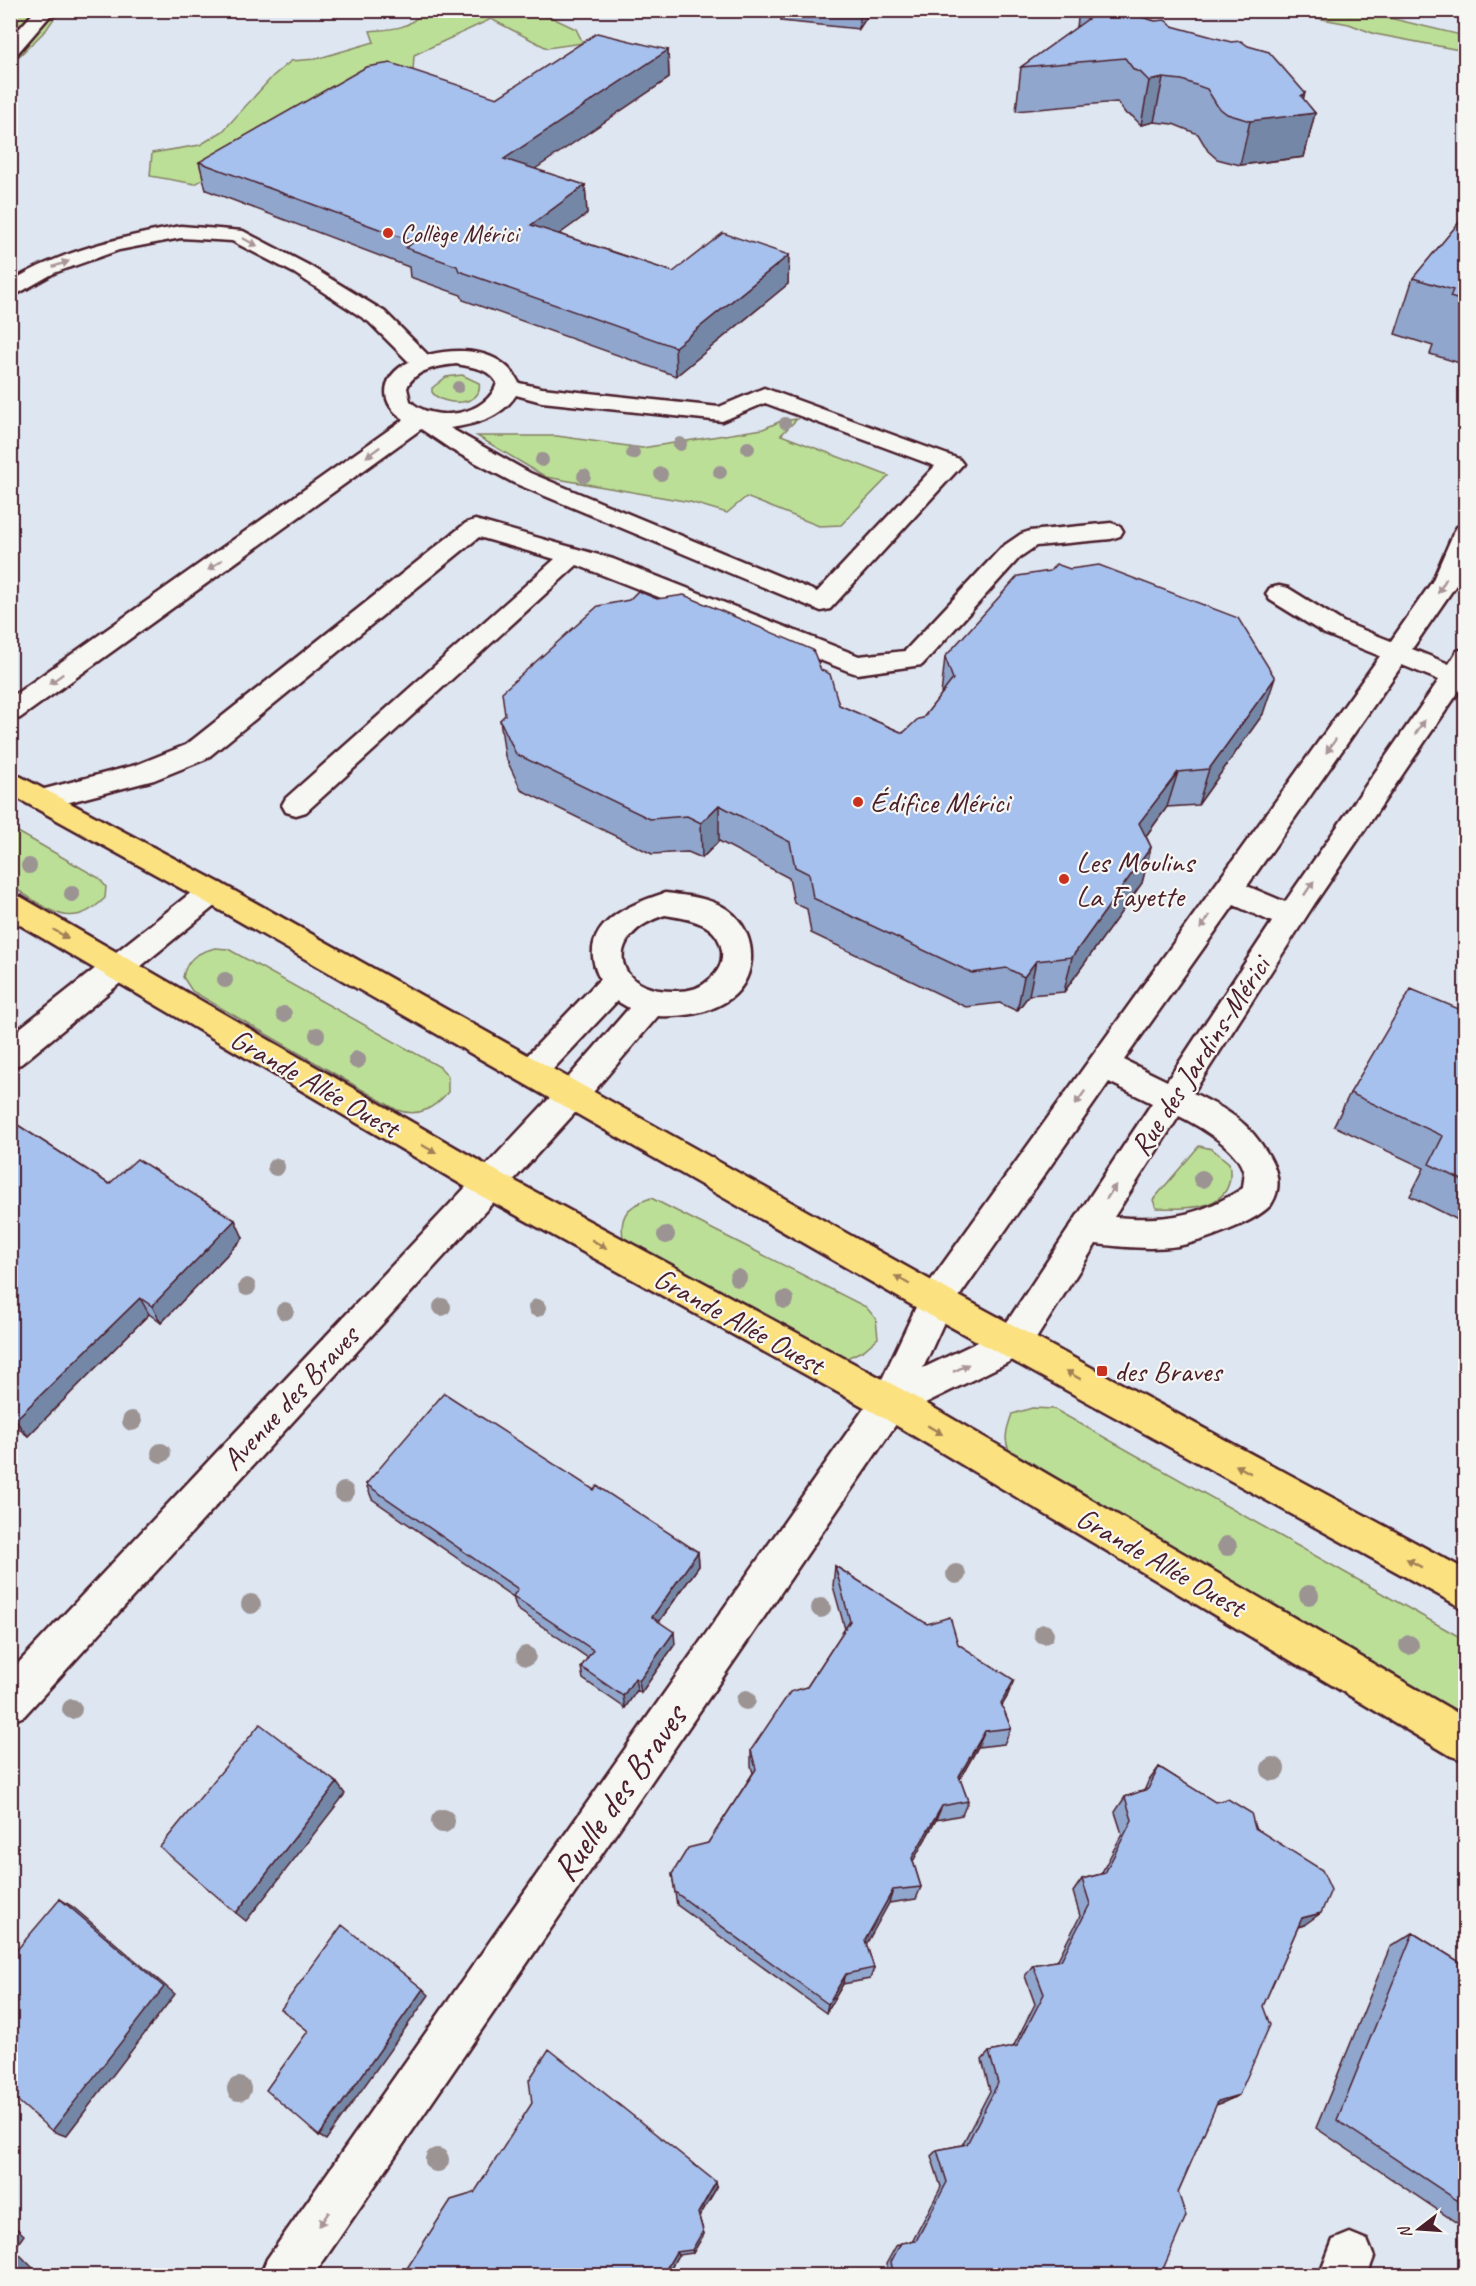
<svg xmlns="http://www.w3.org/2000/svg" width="1476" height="2286" font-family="Caveat,sans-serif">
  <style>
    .green { fill: #bcdf98; stroke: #837f62; stroke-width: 1.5 }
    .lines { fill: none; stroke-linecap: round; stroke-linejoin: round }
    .minor-casing { stroke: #4a1f2b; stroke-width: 5 }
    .major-casing { stroke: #4a1f2b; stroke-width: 5 }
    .minor { fill: #f6f6f2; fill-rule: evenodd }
    .major { fill: #fbe180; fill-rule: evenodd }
    .tree { fill: #9c9393 }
    .wall { fill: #90a6cd; stroke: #4a1f2b; stroke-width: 1.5 }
    .shaded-wall { fill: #7587a7; stroke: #4a1f2b; stroke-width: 1.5 }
    .building { fill: #a7c1ee; stroke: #4a1f2b; stroke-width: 1.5 }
    .oneway { fill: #a99598 }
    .oneway2 { fill: #a28056 }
    .poi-dot { fill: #c8321e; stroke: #f6f6f2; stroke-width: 2 }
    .labels { text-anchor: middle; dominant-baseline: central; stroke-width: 4.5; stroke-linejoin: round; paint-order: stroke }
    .far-poi-label { font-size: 26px; fill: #4a1f2b; stroke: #f6f6f2; text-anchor: start }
    .poi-label { font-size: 30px; fill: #4a1f2b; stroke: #f6f6f2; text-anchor: start }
    .street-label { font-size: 30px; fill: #4a1f2b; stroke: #f6f6f2 }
    .near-street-label { font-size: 36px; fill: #4a1f2b; stroke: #f6f6f2 }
  </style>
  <rect width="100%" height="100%" fill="#dee6f1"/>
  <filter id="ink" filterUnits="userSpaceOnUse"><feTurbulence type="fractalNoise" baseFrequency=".0167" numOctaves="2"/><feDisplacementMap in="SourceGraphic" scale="12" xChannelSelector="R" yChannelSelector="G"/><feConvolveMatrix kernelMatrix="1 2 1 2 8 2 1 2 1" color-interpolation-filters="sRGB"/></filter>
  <g filter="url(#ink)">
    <path class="green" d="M 11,11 L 59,11 L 46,30 L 11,64 Z
      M 422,11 L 538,11 L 576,29 L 583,43 L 547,48 L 491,19 L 414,55 L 413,72 L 387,77 L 195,184 L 150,176 L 152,153 L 200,145 L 223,131 L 273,76 L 291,61 L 316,59 L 374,42 L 370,31 C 391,29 410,30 422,11 Z
      M 1295,11 L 1360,11 L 1465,36 L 1465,51 L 1375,34 L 1349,24 L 1296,14 Z
      M 462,375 L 479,383 C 484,407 442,407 432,392 L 432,388 L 446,377 Z
      M 797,419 L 781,435 L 889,476 L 841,525 L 819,526 L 746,497 L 727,513 L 690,502 L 546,477 L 477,436 L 557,436 L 642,448 L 763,429 L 781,421 Z
      M 11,828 L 99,878 L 106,887 L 105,898 C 69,934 47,907 11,886 Z
      M 215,948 L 228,949 L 440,1067 L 448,1076 L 448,1092 C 434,1108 419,1118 397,1110 L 192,991 L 183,977 C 187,958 197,953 215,948 Z
      M 1199,1146 L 1212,1149 L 1229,1163 C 1238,1210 1190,1209 1156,1208 L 1153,1200 Z
      M 651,1198 L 866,1307 L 876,1319 L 878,1338 L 864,1350 L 845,1359 L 624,1243 C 618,1217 626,1206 651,1198 Z
      M 1032,1408 L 1054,1409 L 1465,1640 L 1465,1722 L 1016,1462 C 1003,1444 1004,1435 1012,1414 Z"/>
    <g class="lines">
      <g class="minor-casing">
        <path id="minor" d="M 36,10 L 55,10 L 16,55 L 10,56 L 10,39 Z
          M 181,226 L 243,231 L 308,265 L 385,312 L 428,355 C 461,347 502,349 519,383 L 542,388 L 719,407 L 764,388 L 959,459 L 963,464 L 830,609 L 821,611 L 514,483 L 452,450 L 421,429 L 20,718 L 10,721 L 10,698 L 404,419 C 377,402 382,375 409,362 L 369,322 L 294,273 L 232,241 L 181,238 L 119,250 L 54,273 L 10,298 L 10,282 C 63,250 121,237 181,226 ZM 456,364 C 472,367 489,368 497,383 C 487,416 433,424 410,401 L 407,388 C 414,369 439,366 456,364 ZM 516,395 L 542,402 L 722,421 L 765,403 L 935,466 L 817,592 L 530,473 L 450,428 C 476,424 501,418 516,395 Z
          M 475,520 L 613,559 L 859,656 L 905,651 L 1002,547 L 1021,534 L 1030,531 L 1111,523 L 1120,526 L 1123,531 L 1120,536 L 1111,539 L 1036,546 L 1020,557 L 922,665 L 857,674 L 848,671 L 577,565 L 306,812 L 296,815 L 286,812 L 282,805 L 286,798 L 555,559 L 479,537 L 206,759 L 154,780 L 43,809 L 33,806 L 29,799 L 33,792 L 136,765 L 186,745 L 466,523 Z
          M 1466,525 L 1466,563 L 1458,582 L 1412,649 L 1449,664 L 1457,651 L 1466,648 L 1466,681 L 1315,903 L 1193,1093 C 1228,1110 1248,1121 1269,1156 C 1277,1170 1282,1187 1272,1203 C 1260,1221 1200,1242 1178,1246 C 1151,1250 1123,1247 1096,1244 L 1027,1353 L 903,1414 L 313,2276 L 260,2276 L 267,2259 L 877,1390 L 924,1290 L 1380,656 L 1325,634 L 1270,600 L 1266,594 L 1270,588 L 1279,586 L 1288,588 L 1343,622 L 1391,641 L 1432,582 L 1454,532 L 1457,527 ZM 1402,665 L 1439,680 L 1285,902 L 1247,886 ZM 1234,905 L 1272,922 L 1167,1081 L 1124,1060 ZM 1109,1082 L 1152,1103 L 1001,1331 L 923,1368 L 949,1311 ZM 1179,1116 C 1199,1126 1240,1149 1244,1174 C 1245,1178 1243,1184 1243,1188 C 1198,1217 1166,1221 1114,1217 Z
          M 212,881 L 222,884 L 227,892 L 222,900 L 21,1064 L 10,1067 L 10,1036 L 202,884 Z
          M 665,893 C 688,896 717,898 734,915 C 759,940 757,983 725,1002 C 705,1014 681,1017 658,1016 L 583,1104 L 24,1716 L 10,1722 L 10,1672 L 561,1086 L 629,1008 L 617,1001 L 542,1081 L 531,1085 L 520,1081 L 515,1072 L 520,1063 L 600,979 C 574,928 624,906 665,893 ZM 665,915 C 689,919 718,922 722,951 C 723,963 719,971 710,979 C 701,988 690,991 677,991 C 613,994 601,935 665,915 Z
          M 1350,2233 L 1367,2240 L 1374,2257 L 1367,2276 L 1319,2276 L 1333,2240 Z"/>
      </g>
      <g class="major-casing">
        <path id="major" d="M 10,771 L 222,884 L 948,1290 L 1466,1570 L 1466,1610 L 924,1312 L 202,900 L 10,794 Z
          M 10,894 L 21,897 L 500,1173 L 903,1390 L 1466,1718 L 1466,1761 L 1451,1756 L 877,1414 L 476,1193 L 10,919 Z"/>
      </g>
      <use href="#minor" class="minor"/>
      <use href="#major" class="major"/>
    </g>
    <g class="tree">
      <circle cx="458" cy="387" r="6"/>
      <circle cx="785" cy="423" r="6"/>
      <circle cx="680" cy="444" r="7"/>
      <circle cx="748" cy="448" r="7"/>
      <circle cx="633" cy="453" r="7"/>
      <circle cx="542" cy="460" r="7"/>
      <circle cx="720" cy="472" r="7"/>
      <circle cx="661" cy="474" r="7"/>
      <circle cx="584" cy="476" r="7"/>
      <circle cx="29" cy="866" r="8"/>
      <circle cx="72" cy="894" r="8"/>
      <circle cx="225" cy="980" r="8"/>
      <circle cx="284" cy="1014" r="8"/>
      <circle cx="317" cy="1035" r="8"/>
      <circle cx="357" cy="1060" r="9"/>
      <circle cx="276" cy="1167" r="9"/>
      <circle cx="1202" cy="1179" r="9"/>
      <circle cx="666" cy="1235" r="9"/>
      <circle cx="738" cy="1278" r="9"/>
      <circle cx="247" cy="1287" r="9"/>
      <circle cx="785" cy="1300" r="9"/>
      <circle cx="442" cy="1307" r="9"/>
      <circle cx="537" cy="1308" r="9"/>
      <circle cx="285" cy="1311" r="9"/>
      <circle cx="132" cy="1421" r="10"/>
      <circle cx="161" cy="1453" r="10"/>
      <circle cx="344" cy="1492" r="10"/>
      <circle cx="1227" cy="1546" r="10"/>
      <circle cx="956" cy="1574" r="10"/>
      <circle cx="1309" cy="1595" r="10"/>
      <circle cx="251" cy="1604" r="10"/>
      <circle cx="821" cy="1608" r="10"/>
      <circle cx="1044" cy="1634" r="10"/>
      <circle cx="1409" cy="1645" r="10"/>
      <circle cx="526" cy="1656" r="10"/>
      <circle cx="746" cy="1700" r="10"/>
      <circle cx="72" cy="1709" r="10"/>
      <circle cx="1273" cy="1769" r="12"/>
      <circle cx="443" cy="1821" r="12"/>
      <circle cx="239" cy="2089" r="12"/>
      <circle cx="437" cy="2160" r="12"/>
    </g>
    <path class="wall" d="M 781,10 L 875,10 L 873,14 L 868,15 L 859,29 L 781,21 Z
      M 1079,10 L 1117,10 L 1172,26 L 1303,99 L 1315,113 L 1304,157 L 1240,165 L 1217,159 L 1208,151 L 1198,134 L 1173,124 L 1154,122 L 1141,125 L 1132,116 L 1126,114 L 1117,102 L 1016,111 L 1021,67 L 1077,27 Z
      M 668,50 L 669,78 L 534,169 L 585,185 L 587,214 L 559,234 L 673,272 L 789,255 L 788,284 L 676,376 L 463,300 L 461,295 L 410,277 L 409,267 L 206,190 L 199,162 L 497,98 Z
      M 1466,214 L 1466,365 L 1430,354 L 1433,346 L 1395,334 L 1413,278 Z
      M 945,657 L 1263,714 L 1198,805 L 1167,807 L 1146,836 L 1151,847 L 1142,883 L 1064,992 L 1029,995 L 1017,1011 L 1000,1003 L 966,1007 L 811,933 L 807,909 L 794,903 L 789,878 L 719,841 L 702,858 L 688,852 L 652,854 L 521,790 L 505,756 L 500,720 L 821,670 L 839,705 L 903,733 L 923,718 L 941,695 Z
      M 1466,1012 L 1466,1211 L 1464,1210 L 1458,1220 L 1410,1196 L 1424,1168 L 1334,1126 L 1350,1093 Z
      M 10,1120 L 109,1184 L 235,1220 L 243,1238 L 161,1323 L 149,1314 L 28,1436 L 10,1422 Z
      M 366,1484 L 594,1490 L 698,1552 L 699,1566 L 659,1622 L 675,1644 L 641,1693 L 637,1690 L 625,1708 L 583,1679 L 581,1667 L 588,1658 L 517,1609 L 513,1597 L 372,1499 Z
      M 835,1566 L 958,1644 L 1007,1697 L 1002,1705 L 1011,1728 L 1004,1744 L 978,1747 L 960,1779 L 968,1801 L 962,1815 L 936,1820 L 913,1861 L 921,1887 L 916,1899 L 889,1903 L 866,1943 L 874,1968 L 870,1979 L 843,1984 L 826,2013 L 677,1905 L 672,1874 L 708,1843 L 753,1773 L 751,1766 L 751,1750 L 807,1687 L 845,1629 L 833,1586 Z
      M 1159,1767 L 1255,1828 L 1304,1925 L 1298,1927 L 1263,2006 L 1239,2095 L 1224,2102 L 1216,2105 L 1178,2192 L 1160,2276 L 889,2276 L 886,2264 L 896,2246 L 901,2243 L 912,2242 L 941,2187 L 931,2156 L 937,2150 L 962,2145 L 990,2091 L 982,2060 L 989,2052 L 1013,2047 L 1035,2004 L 1025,1976 L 1033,1965 L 1057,1961 L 1080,1916 L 1073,1892 L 1082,1879 L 1101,1874 L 1122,1834 L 1115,1812 L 1125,1797 L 1144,1791 L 1148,1782 Z
      M 1413,1933 L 1466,1966 L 1466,2229 L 1316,2128 L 1390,1947 Z
      M 717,2187 L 699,2217 L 704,2234 L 693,2253 L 678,2255 L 666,2276 L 402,2276 Z"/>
    <path class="shaded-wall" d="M 860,10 L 875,10 L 873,14 L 868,15 L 859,29 Z
      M 668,50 L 669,78 L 507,188 L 504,159 Z
      M 1163,78 L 1154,122 L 1141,125 L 1149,81 Z
      M 1305,93 L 1299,115 L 1315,113 L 1304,157 L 1240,165 L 1250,121 L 1301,96 Z
      M 585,185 L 587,214 L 533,253 L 531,225 Z
      M 789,255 L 788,284 L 676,376 L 675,347 Z
      M 1275,678 L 1263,714 L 1198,805 L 1209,769 Z
      M 1178,772 L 1167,807 L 1129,859 L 1139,823 Z
      M 719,805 L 719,841 L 702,858 L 701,823 Z
      M 1151,847 L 1142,883 L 1064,992 L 1072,957 Z
      M 1036,961 L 1029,995 L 1017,1011 L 1024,977 Z
      M 235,1220 L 243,1238 L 161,1323 L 152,1306 Z
      M 140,1298 L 149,1314 L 28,1436 L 15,1420 Z
      M 698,1552 L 699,1566 L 653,1630 L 652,1617 Z
      M 674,1632 L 675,1644 L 641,1693 L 639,1681 Z
      M 635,1678 L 637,1690 L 625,1708 L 623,1696 Z
      M 1014,1680 L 1007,1697 L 994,1719 L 1001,1703 Z
      M 985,1731 L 978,1747 L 953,1791 L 959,1776 Z
      M 337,1783 L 345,1794 L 246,1921 L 236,1913 Z
      M 942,1806 L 936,1820 L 907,1872 L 912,1858 Z
      M 893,1890 L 889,1903 L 862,1952 L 865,1940 Z
      M 60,1899 L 73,1907 L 175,1994 L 66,2136 L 52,2131 Z
      M 1321,1913 L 1304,1925 L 1286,1930 L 1302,1918 Z
      M 846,1974 L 843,1984 L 826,2013 L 828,2004 Z
      M 423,1989 L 429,1995 L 326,2140 L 319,2136 Z
      M 1239,2095 L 1224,2102 L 1204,2109 L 1218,2101 Z
      M 716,2182 L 717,2187 L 699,2217 L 704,2234 L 693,2253 L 692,2250 L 698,2213 Z
      M 10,2222 L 24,2235 L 14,2249 L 33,2268 L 27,2276 L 10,2276 Z
      M 676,2252 L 678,2255 L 666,2276 L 662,2276 Z"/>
    <path class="building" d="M 1088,10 L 1117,10 L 1155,21 L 1165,20 L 1172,26 L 1231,42 L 1241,41 L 1248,46 L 1269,52 L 1305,93 L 1301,96 L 1315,113 L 1250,121 L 1227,114 L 1218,107 L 1207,89 L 1182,80 L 1163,78 L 1149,81 L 1140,72 L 1134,70 L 1125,58 L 1021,67 L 1092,16 Z
      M 597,33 L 668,50 L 504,159 L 585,185 L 531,225 L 673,272 L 723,233 L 789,255 L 675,347 L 459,271 L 457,266 L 406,248 L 414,242 L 199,162 L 366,67 L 391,63 L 497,98 Z
      M 1466,214 L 1466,302 L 1450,297 L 1453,290 L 1413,278 Z
      M 1056,564 L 1070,569 L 1099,565 L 1238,618 L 1275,678 L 1209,769 L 1178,772 L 1139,823 L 1151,847 L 1072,957 L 1036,961 L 1024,977 L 1007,968 L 972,973 L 813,898 L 809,874 L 795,867 L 790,842 L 719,805 L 701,823 L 687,816 L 650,819 L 516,754 L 500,720 L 505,715 L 502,692 L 598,606 L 629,600 L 638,591 L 657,599 L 684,595 L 813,650 L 821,670 L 830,674 L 839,705 L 903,733 L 918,719 L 923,718 L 953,679 L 945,657 L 1018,576 L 1050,571 Z
      M 1411,989 L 1466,1012 L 1466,1182 L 1429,1164 L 1443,1136 L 1350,1093 Z
      M 10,1120 L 109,1184 L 137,1159 L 235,1220 L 152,1306 L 140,1298 L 15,1420 L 10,1416 Z
      M 444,1393 L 594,1490 L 597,1486 L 698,1552 L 652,1617 L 674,1632 L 639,1681 L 635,1678 L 623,1696 L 581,1667 L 593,1650 L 513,1596 L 518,1589 L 366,1484 Z
      M 835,1566 L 927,1624 L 950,1617 L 958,1644 L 1014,1680 L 1001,1703 L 1011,1728 L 985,1731 L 959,1776 L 968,1801 L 942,1806 L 912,1858 L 921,1887 L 893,1890 L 865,1940 L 874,1968 L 846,1974 L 828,2004 L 675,1892 L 672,1874 L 688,1848 L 708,1843 L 756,1769 L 751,1750 L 790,1692 L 807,1687 L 850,1621 Z
      M 260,1724 L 337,1783 L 236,1913 L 160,1847 Z
      M 1159,1767 L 1215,1802 L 1228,1799 L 1251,1813 L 1255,1828 L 1322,1870 L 1331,1890 L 1321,1913 L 1302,1918 L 1263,2006 L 1270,2025 L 1239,2095 L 1218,2101 L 1178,2192 L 1186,2216 L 1160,2276 L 894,2276 L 891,2262 L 901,2243 L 916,2241 L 947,2182 L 937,2150 L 967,2144 L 998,2083 L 989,2052 L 1017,2046 L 1044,1994 L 1033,1965 L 1061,1960 L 1090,1904 L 1082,1879 L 1105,1873 L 1132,1820 L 1125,1797 L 1148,1789 Z
      M 60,1899 L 164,1987 L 52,2131 L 10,2094 L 10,1958 Z
      M 342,1925 L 423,1989 L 319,2136 L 266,2090 L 308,2031 L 281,2009 Z
      M 1413,1933 L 1466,1966 L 1466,2206 L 1337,2120 Z
      M 549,2049 L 716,2182 L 698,2213 L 703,2231 L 692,2250 L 676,2252 L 662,2276 L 402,2276 L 451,2200 L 474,2193 L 532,2103 L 529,2080 Z
      M 10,2259 L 18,2266 L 10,2275 Z"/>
    <defs><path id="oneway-solid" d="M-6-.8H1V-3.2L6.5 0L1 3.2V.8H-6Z" transform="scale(1.5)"/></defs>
    <g class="oneway">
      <use href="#oneway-solid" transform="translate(250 242) rotate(28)"/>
      <use href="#oneway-solid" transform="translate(61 264) rotate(-19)"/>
      <use href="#oneway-solid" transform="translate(373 452) rotate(144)"/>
      <use href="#oneway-solid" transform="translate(215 565) rotate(144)"/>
      <use href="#oneway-solid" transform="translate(1442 586) rotate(120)"/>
      <use href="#oneway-solid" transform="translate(56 679) rotate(144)"/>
      <use href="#oneway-solid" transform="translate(1420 727) rotate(-56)"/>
      <use href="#oneway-solid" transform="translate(1331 746) rotate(125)"/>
      <use href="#oneway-solid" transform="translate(1309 888) rotate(-56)"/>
      <use href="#oneway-solid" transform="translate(1205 922) rotate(125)"/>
      <use href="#oneway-solid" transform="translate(1080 1098) rotate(125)"/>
      <use href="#oneway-solid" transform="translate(1111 1192) rotate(-57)"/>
      <use href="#oneway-solid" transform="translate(961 1368) rotate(-26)"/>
      <use href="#oneway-solid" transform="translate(324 2219) rotate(125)"/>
    </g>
    <g class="oneway2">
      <use href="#oneway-solid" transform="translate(61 934) rotate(30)"/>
      <use href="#oneway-solid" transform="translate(429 1149) rotate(30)"/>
      <use href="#oneway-solid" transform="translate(599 1244) rotate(29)"/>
      <use href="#oneway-solid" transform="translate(902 1280) rotate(-150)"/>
      <use href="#oneway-solid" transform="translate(1073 1375) rotate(-151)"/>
      <use href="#oneway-solid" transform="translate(935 1430) rotate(31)"/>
      <use href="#oneway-solid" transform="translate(1243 1469) rotate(-151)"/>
      <use href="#oneway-solid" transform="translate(1414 1563) rotate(-151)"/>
    </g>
  </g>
  <g class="poi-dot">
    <circle cx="388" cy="233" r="6"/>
    <circle cx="858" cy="802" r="6"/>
    <circle cx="1064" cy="879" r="6"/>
    <rect x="1096" y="1365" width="12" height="12" rx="3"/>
  </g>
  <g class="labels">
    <g class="far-poi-label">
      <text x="400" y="233">Collège Mérici</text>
    </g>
    <g class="poi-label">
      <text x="870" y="802">Édifice Mérici</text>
      <text x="1076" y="862">Les Moulins<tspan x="1076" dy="34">La Fayette</tspan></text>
      <text x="1114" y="1371">des Braves</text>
    </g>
    <g class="street-label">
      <text transform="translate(1200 1056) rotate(-57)">Rue des Jardins-Mérici</text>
      <text transform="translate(315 1083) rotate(30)">Grande Allée Ouest</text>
      <text transform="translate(739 1321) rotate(29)">Grande Allée Ouest</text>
      <text transform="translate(290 1398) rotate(-47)">Avenue des Braves</text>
      <text transform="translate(1161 1562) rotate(30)">Grande Allée Ouest</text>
    </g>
    <g class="near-street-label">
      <text transform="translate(619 1793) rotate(-55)">Ruelle des Braves</text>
    </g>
  </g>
  <rect width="1476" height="2286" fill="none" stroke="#f6f6f2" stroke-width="36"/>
  <rect x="18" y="18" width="1440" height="2250" fill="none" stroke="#4a1f2b" stroke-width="2" filter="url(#ink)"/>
  <g transform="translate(1419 2229) rotate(253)" stroke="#f6f6f2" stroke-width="4.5" paint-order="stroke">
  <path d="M0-4.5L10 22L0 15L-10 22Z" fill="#4a1f2b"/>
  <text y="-9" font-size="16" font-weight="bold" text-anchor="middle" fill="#4a1f2b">N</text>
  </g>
</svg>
